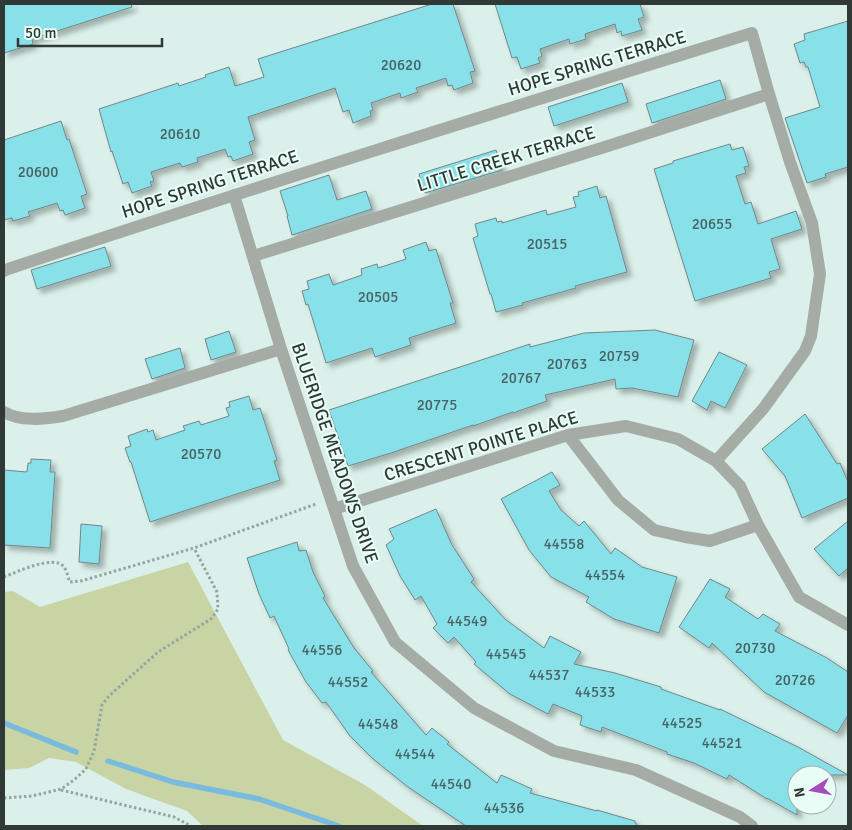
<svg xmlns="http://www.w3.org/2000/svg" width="852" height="830" font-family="Signika,sans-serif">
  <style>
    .green { fill: #c8d4a4 }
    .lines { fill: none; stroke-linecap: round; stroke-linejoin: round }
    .stream { stroke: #78bbdf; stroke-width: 5.5 }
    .building { fill: #88e0e9; stroke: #728689; filter: url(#shadow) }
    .path { stroke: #95a5a0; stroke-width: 3; stroke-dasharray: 2.5 2.5; stroke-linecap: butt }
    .street { stroke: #a5aba5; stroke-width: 12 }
    .labels { text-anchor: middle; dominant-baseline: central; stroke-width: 4; stroke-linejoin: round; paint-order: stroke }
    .number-label { font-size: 15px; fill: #476364 }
    .street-label { font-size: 18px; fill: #313937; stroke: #e8fef7 }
  </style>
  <defs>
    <filter id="shadow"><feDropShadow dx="4.5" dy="4.5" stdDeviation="2.5" flood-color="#0004"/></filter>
  </defs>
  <rect width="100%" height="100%" fill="#dbf0ea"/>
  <path class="green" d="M 188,562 L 283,740 L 365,785 L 423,826 L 203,826 L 187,811 L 126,789 L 76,762 L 49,758 L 29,768 L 4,770 L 4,592 L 13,591 L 40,607 Z"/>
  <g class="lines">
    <path class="stream" d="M 4,723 L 76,752
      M 108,761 L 173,782 L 259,799 L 339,826"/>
  </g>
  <path class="building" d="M 4,4 L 131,4 L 132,7 L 32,39 L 33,44 L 4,53 Z
    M 432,4 L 453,4 L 475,71 L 470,72 L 473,83 L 454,90 L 452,85 L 448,86 L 446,78 L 416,88 L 418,92 L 401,98 L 400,93 L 371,103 L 373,110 L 370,111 L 371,116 L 353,123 L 349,110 L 343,112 L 335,88 L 248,117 L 255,140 L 249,142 L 253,154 L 233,161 L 231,156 L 228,157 L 225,149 L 197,158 L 198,162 L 182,167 L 180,163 L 151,172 L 154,181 L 150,182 L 152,186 L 132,193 L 128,182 L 123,184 L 112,151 L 111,152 L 99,109 L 178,83 L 179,86 L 206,77 L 205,75 L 229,67 L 235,86 L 264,77 L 258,59 Z
    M 495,4 L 640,4 L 644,17 L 638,19 L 642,30 L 622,36 L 621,31 L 617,33 L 615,24 L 585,34 L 586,39 L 570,44 L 569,39 L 540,49 L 542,56 L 538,58 L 540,63 L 521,69 L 517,57 L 512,58 Z
    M 848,21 L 848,167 L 825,174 L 826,177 L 807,183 L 785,118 L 820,107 L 808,67 L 806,67 L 804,62 L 800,63 L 794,44 L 805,40 L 804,34 Z
    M 720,80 L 726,99 L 652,123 L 646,104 Z
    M 622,83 L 628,102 L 554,126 L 548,107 Z
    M 61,121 L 67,140 L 69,139 L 87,194 L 81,196 L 85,208 L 65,215 L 63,210 L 60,211 L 57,203 L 28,212 L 30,216 L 13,221 L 12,218 L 4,220 L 4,140 Z
    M 730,144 L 732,150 L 743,147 L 749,166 L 744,167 L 746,173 L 736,176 L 745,204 L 751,202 L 758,224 L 796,211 L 802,229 L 771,239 L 780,269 L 769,272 L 771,278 L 695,301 L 654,169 L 673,163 L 673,161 Z
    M 496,150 L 502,170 L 425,193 L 419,174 Z
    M 329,175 L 337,200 L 366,191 L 372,209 L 292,235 L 287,216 L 288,216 L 280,191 Z
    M 597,186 L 600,198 L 606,196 L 627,272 L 575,286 L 576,288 L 522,303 L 523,305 L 496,312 L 491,294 L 490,294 L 473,238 L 478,236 L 475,224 L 496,218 L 497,222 L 502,221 L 502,223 L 546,210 L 547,215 L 576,207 L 573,197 L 579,196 L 578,192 Z
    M 426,242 L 429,251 L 436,249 L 453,303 L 450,303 L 456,323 L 409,338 L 411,345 L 375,357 L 372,348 L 326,363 L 308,304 L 306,305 L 302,291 L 309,289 L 307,281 L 329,274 L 333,285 L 362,275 L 361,269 L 377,264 L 378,268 L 406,259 L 403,250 Z
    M 105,247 L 111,266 L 37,289 L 31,270 Z
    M 655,330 L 694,340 L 678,397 L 632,388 L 616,389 L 615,379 L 545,395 L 547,401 L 513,413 L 513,412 L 473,426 L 473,425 L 391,453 L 348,466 L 329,410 L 530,344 L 530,347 L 584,333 Z
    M 229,331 L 236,352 L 211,360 L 205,339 Z
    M 180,348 L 185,368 L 152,379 L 145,359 Z
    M 719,352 L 747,365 L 725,408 L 711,401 L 707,410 L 692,401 Z
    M 249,396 L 253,410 L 260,408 L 277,460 L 274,461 L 280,480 L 150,522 L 131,462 L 130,462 L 125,448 L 131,446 L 128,436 L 147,429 L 148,432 L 153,430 L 156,440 L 185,430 L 183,426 L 199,421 L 201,425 L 229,416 L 226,408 L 230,407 L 229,402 Z
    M 805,414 L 837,464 L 840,463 L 848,482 L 848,498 L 802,518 L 785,476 L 762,449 Z
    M 31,459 L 51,460 L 50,472 L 55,472 L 50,548 L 4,545 L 4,470 L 27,472 L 28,463 L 31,463 Z
    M 552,472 L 560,485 L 549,491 L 561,510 L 579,526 L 584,521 L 611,554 L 615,548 L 642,567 L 677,577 L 659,633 L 614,619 L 586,602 L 589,597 L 551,577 L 529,550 L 501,499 Z
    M 436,509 L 452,545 L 474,579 L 471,582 L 505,619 L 544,648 L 550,636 L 581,652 L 574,664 L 615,673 L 661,687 L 661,689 L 720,710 L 720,709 L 798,747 L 848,775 L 797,775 L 797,815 L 767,798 L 767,799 L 729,775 L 727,779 L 694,763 L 667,754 L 667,752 L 602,727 L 601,732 L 580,725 L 582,716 L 553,704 L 548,714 L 510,694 L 474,664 L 476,662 L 454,637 L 448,643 L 433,628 L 437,624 L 421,596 L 415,600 L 400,576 L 386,545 L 394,539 L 389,529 Z
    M 848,521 L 848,568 L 839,576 L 814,549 Z
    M 81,524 L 102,526 L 99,564 L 79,562 Z
    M 297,542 L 299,551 L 306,550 L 313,572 L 325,596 L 323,598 L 354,648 L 373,671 L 371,672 L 426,735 L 432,728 L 449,742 L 447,744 L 497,783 L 501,775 L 532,789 L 530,793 L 597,811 L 597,810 L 635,821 L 635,823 L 637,824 L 636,826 L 466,826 L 408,787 L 372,758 L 350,736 L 326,702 L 322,703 L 306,682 L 288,650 L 289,649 L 274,616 L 270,618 L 259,594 L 247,558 Z
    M 710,579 L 730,589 L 725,597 L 758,619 L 763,614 L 780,624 L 775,631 L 827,658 L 848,672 L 848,715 L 837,733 L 764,692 L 712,643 L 709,648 L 679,627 Z"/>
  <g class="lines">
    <path class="path" d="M 4,577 C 17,572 54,554 64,567 C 67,571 68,578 70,582 L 81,581 L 194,548 L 316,504
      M 61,790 L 174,817 L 191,826
      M 4,798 L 32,796 L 61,789 L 74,780 L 86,769 L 94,751 L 102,705 L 109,696 L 158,652 L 211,619 L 218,609 L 217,592 L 194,548"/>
    <path class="street" d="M 234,195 L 281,349 L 353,566 L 395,642 L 474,708 L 554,751 L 636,770 L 740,817 L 752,826
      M 253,256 L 608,146 L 769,94
      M 4,271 L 8,269 C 255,187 503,110 752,33 L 769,94 L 790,162 L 812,223 L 820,274 L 811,336 L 805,351 L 763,409 L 716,461
      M 4,412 C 20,422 45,419 63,416 L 281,349
      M 568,435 L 618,500 L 654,530 L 685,537 L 710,541 L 758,525
      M 334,509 L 568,435 L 626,426 L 678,439 L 716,461 L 740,486 L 758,525 L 799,597 L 848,625"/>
  </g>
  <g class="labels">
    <g class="number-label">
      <text x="401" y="65">20620</text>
      <text x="180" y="134">20610</text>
      <text x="38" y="172">20600</text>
      <text x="712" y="224">20655</text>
      <text x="547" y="244">20515</text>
      <text x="378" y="297">20505</text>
      <text x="619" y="356">20759</text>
      <text x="567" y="364">20763</text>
      <text x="521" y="378">20767</text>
      <text x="437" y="405">20775</text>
      <text x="201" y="454">20570</text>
      <text x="564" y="544">44558</text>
      <text x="605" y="575">44554</text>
      <text x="467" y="621">44549</text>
      <text x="755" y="648">20730</text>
      <text x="322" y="650">44556</text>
      <text x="506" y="654">44545</text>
      <text x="549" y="675">44537</text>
      <text x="795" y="680">20726</text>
      <text x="348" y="682">44552</text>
      <text x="595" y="692">44533</text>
      <text x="682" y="723">44525</text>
      <text x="378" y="724">44548</text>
      <text x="722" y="743">44521</text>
      <text x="415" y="754">44544</text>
      <text x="451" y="784">44540</text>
      <text x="504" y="808">44536</text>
    </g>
    <g class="street-label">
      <text transform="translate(597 63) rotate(-17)">HOPE SPRING TERRACE</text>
      <text transform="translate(506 159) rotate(-17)">LITTLE CREEK TERRACE</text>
      <text transform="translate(210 184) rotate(-18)">HOPE SPRING TERRACE</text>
      <text transform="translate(481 446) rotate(-17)">CRESCENT POINTE PLACE</text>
      <text transform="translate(335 453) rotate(71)">BLUERIDGE MEADOWS DRIVE</text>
    </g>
  </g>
  <rect width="852" height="830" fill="none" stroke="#313937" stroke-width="10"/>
  <g transform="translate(812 790) rotate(259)"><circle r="24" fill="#e8fef7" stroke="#9fafaa"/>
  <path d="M0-4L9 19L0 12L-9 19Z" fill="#a54eba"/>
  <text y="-8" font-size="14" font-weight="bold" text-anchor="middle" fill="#313937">N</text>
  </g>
  <path d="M18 38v8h144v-8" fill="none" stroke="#313937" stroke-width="2.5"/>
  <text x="25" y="38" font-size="15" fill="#313937" stroke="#e8fef7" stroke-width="4" paint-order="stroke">50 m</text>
</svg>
